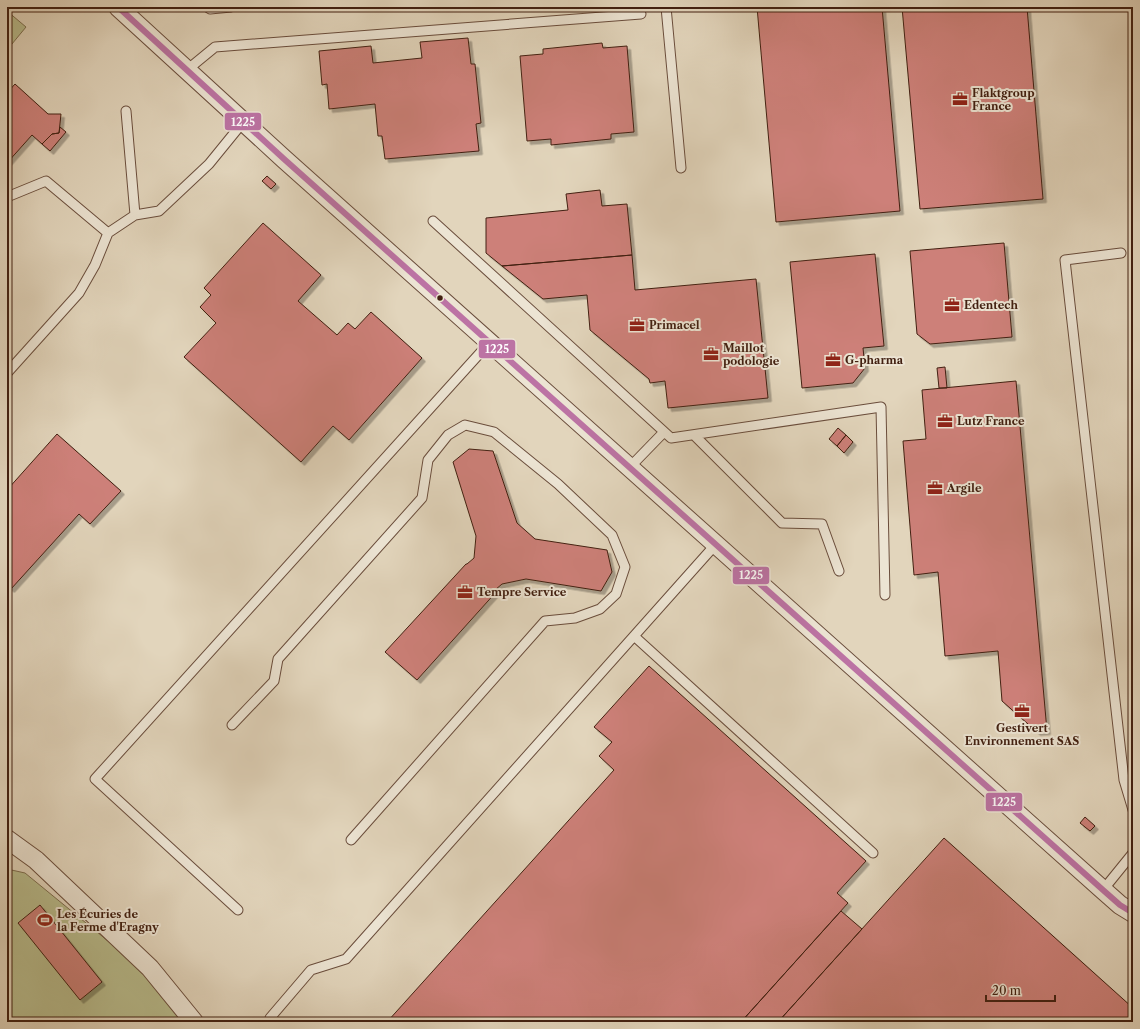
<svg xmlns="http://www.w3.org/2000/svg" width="1140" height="1029" font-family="'Libre Caslon Text',serif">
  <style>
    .green { fill: #b8bc8d; stroke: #7d6e4f }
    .building { fill: #cd8079; stroke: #422011; filter: url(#shadow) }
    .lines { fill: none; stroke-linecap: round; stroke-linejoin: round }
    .service-casing { stroke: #6a4d3c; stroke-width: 11 }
    .minor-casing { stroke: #6a4d3c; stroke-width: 20 }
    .service { stroke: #ece4d3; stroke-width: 9 }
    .minor { stroke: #ece4d3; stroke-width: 18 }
    .bus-1-casing { stroke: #ece4d3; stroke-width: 9 }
    .bus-1 { stroke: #bc73a4; stroke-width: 6 }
    .bus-dot { fill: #422011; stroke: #ece4d3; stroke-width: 1.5 }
    .labels { text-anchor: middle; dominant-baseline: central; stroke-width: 4; stroke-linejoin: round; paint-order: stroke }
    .poi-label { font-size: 11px; font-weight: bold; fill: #422011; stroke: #ece4d3; text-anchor: start }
    .line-badge { stroke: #ece4d3; stroke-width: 1.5 }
    .badge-label { font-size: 11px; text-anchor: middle; font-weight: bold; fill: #fff }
  </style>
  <defs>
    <filter id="shadow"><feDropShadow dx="3.5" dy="3.5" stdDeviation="0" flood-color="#0004"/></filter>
  </defs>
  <rect width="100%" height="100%" fill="#e2d5bc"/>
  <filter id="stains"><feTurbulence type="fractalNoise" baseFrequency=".005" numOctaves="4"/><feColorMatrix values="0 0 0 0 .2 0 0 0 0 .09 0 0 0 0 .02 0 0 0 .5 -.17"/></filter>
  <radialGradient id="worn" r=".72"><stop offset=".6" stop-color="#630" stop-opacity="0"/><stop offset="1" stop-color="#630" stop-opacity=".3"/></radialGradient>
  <path class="green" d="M 7,11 L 26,27 L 7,50 Z
    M 7,869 L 25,873 L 141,968 L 184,1022 L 7,1022 Z"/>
  <path class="building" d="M 757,7 L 882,7 L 900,211 L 776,222 Z
    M 902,7 L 1027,7 L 1043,199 L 920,209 Z
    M 468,38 L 471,64 L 475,64 L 481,123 L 476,124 L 479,151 L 385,159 L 382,136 L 378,136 L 375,104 L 329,109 L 327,84 L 322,85 L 319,51 L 371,46 L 373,63 L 422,58 L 420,42 Z
    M 602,43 L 603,48 L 627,46 L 634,132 L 611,134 L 611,139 L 551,145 L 551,139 L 527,141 L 520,56 L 543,54 L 543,49 Z
    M 15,84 L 48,114 L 61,114 L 59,133 L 52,134 L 42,144 L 32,135 L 7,163 L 7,93 Z
    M 60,127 L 66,132 L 50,151 L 42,144 L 52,134 L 59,133 Z
    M 267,176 L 276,184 L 271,189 L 262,181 Z
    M 600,190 L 602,206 L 627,204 L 632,255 L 502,266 L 486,253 L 486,218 L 568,210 L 566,194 Z
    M 263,223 L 321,275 L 298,301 L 337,335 L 348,323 L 355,329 L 371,312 L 422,358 L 349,440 L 333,426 L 301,462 L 184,357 L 216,323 L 200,307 L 211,295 L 204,288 Z
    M 1004,243 L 1012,337 L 930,344 L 917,334 L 910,251 Z
    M 875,254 L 884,346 L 863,348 L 865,368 L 853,383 L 802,388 L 790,262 Z
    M 632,255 L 635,290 L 756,279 L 768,398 L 668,408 L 665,381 L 650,383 L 649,379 L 590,330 L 587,295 L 543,299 L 502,266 Z
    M 945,367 L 947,388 L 939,388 L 937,368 Z
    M 1016,381 L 1047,731 L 1037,732 L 1002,701 L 998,651 L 945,656 L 938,572 L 914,575 L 903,441 L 926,439 L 922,390 Z
    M 838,428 L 846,435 L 837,446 L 829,439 Z
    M 57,434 L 121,491 L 90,524 L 79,514 L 11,589 L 7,586 L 7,490 Z
    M 846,435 L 853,442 L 844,453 L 837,446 Z
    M 469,449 L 493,451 L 517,523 L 535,539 L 607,550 L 612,572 L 601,591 L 526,579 L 502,584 L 495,590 L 497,591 L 417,680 L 385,652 L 466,564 L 467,564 L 474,558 L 476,536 L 453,462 Z
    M 649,666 L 866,861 L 837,893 L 848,903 L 741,1022 L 387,1022 L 614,770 L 599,756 L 612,742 L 594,727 Z
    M 1085,817 L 1095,826 L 1090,831 L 1080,823 Z
    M 944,838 L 1133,1008 L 1133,1022 L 778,1022 Z
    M 40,905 L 102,982 L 80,1000 L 18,923 Z
    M 841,911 L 862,929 L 778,1022 L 741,1022 Z"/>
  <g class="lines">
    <g class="service-casing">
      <path id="service" d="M 207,7 L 210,9 L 231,7
        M 666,7 L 681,168
        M 187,70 L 215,47 L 641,14
        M 126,111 L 135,215 L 159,211 L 209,164 L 244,121
        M 7,197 L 46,181 L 108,233
        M 433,221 L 671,438 L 881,407 L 885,595
        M 1121,253 L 1065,260 L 1124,780 L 1133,810
        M 7,373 L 79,293 L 95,265 L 108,233 L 135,215
        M 694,435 L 782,523 L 822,524 L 839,571
        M 630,467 L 664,432
        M 634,636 L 873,853
        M 232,725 L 274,681 L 278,659 L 422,498 L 428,460 L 448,435 L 465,425 L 494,432 L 558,484 L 612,535 L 625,567 L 616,594 L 600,609 L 575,618 L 545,621 L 351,840
        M 1103,890 L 1133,853
        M 238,910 L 95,779 L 490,342
        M 270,1022 L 270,1018 L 311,970 L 346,959 L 716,544"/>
    </g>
    <g class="minor-casing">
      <path id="minor" d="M 118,7 L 284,159 L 1103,890 L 1120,905 L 1133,913
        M 7,839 L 36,860 L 150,968 L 194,1022"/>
    </g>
    <use href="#service" class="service"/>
    <use href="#minor" class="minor"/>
    <g class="bus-1-casing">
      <path id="bus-1" d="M 118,7 L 284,159 L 1103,890 L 1120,905 L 1133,913"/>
    </g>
    <use href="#bus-1" class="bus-1"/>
  </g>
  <defs>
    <g id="office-bare" transform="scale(1.2)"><path d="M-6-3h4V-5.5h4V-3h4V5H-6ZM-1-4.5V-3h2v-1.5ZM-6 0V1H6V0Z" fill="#8f2418" stroke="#ece4d3" stroke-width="2.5" paint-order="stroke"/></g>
    <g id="stadium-bare" transform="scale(1.2)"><path d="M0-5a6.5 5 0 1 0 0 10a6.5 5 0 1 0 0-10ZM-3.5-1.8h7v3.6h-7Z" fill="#8f2418" stroke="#ece4d3" stroke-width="2.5" paint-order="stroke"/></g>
  </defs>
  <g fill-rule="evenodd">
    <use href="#office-bare" x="960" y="99"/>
    <use href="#office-bare" x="952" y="305"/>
    <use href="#office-bare" x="637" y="325"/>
    <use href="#office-bare" x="711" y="354"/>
    <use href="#office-bare" x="833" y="360"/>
    <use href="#office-bare" x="945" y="421"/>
    <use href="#office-bare" x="935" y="488"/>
    <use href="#office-bare" x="465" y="592"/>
    <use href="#office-bare" x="1022" y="711"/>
    <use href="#stadium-bare" x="45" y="920"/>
  </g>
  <circle class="bus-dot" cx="440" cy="298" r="3.5"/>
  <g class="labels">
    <g class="poi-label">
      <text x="972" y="93">Flaktgroup<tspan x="972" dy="13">France</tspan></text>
      <text x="964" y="305">Edentech</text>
      <text x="649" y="325">Primacel</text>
      <text x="723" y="348">Maillot<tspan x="723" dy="13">podologie</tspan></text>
      <text x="845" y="360">G-pharma</text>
      <text x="957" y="421">Lutz France</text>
      <text x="947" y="488">Argile</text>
      <text x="477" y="592">Tempre Service</text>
      <text x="1022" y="728" text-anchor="middle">Gestivert<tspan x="1022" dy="13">Environnement SAS</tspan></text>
      <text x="57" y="914">Les Écuries de<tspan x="57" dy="13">la Ferme d'Eragny</tspan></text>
    </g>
  </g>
  <g class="line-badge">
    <rect x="224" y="112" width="38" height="19" rx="4" fill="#bc73a4"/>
    <rect x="478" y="339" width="38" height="20" rx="4" fill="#bc73a4"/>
    <rect x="732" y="566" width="38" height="19" rx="4" fill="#bc73a4"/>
    <rect x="985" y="792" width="38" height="20" rx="4" fill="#bc73a4"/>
  </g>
  <g class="badge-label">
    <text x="243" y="126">1225</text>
    <text x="497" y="353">1225</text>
    <text x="751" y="579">1225</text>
    <text x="1004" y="806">1225</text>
  </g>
  <rect width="1140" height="1029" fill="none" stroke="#e2d5bc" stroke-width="24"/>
  <rect x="8" y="8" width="1124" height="1013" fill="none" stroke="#422011" stroke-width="2"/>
  <rect x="12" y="12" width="1116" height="1005" fill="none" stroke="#422011"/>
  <path d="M986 995v6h69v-6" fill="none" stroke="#422011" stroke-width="2"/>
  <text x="992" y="995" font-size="12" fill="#422011" stroke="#ece4d3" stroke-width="3" paint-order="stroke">20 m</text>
  <rect width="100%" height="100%" filter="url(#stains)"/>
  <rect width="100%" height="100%" fill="url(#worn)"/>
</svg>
